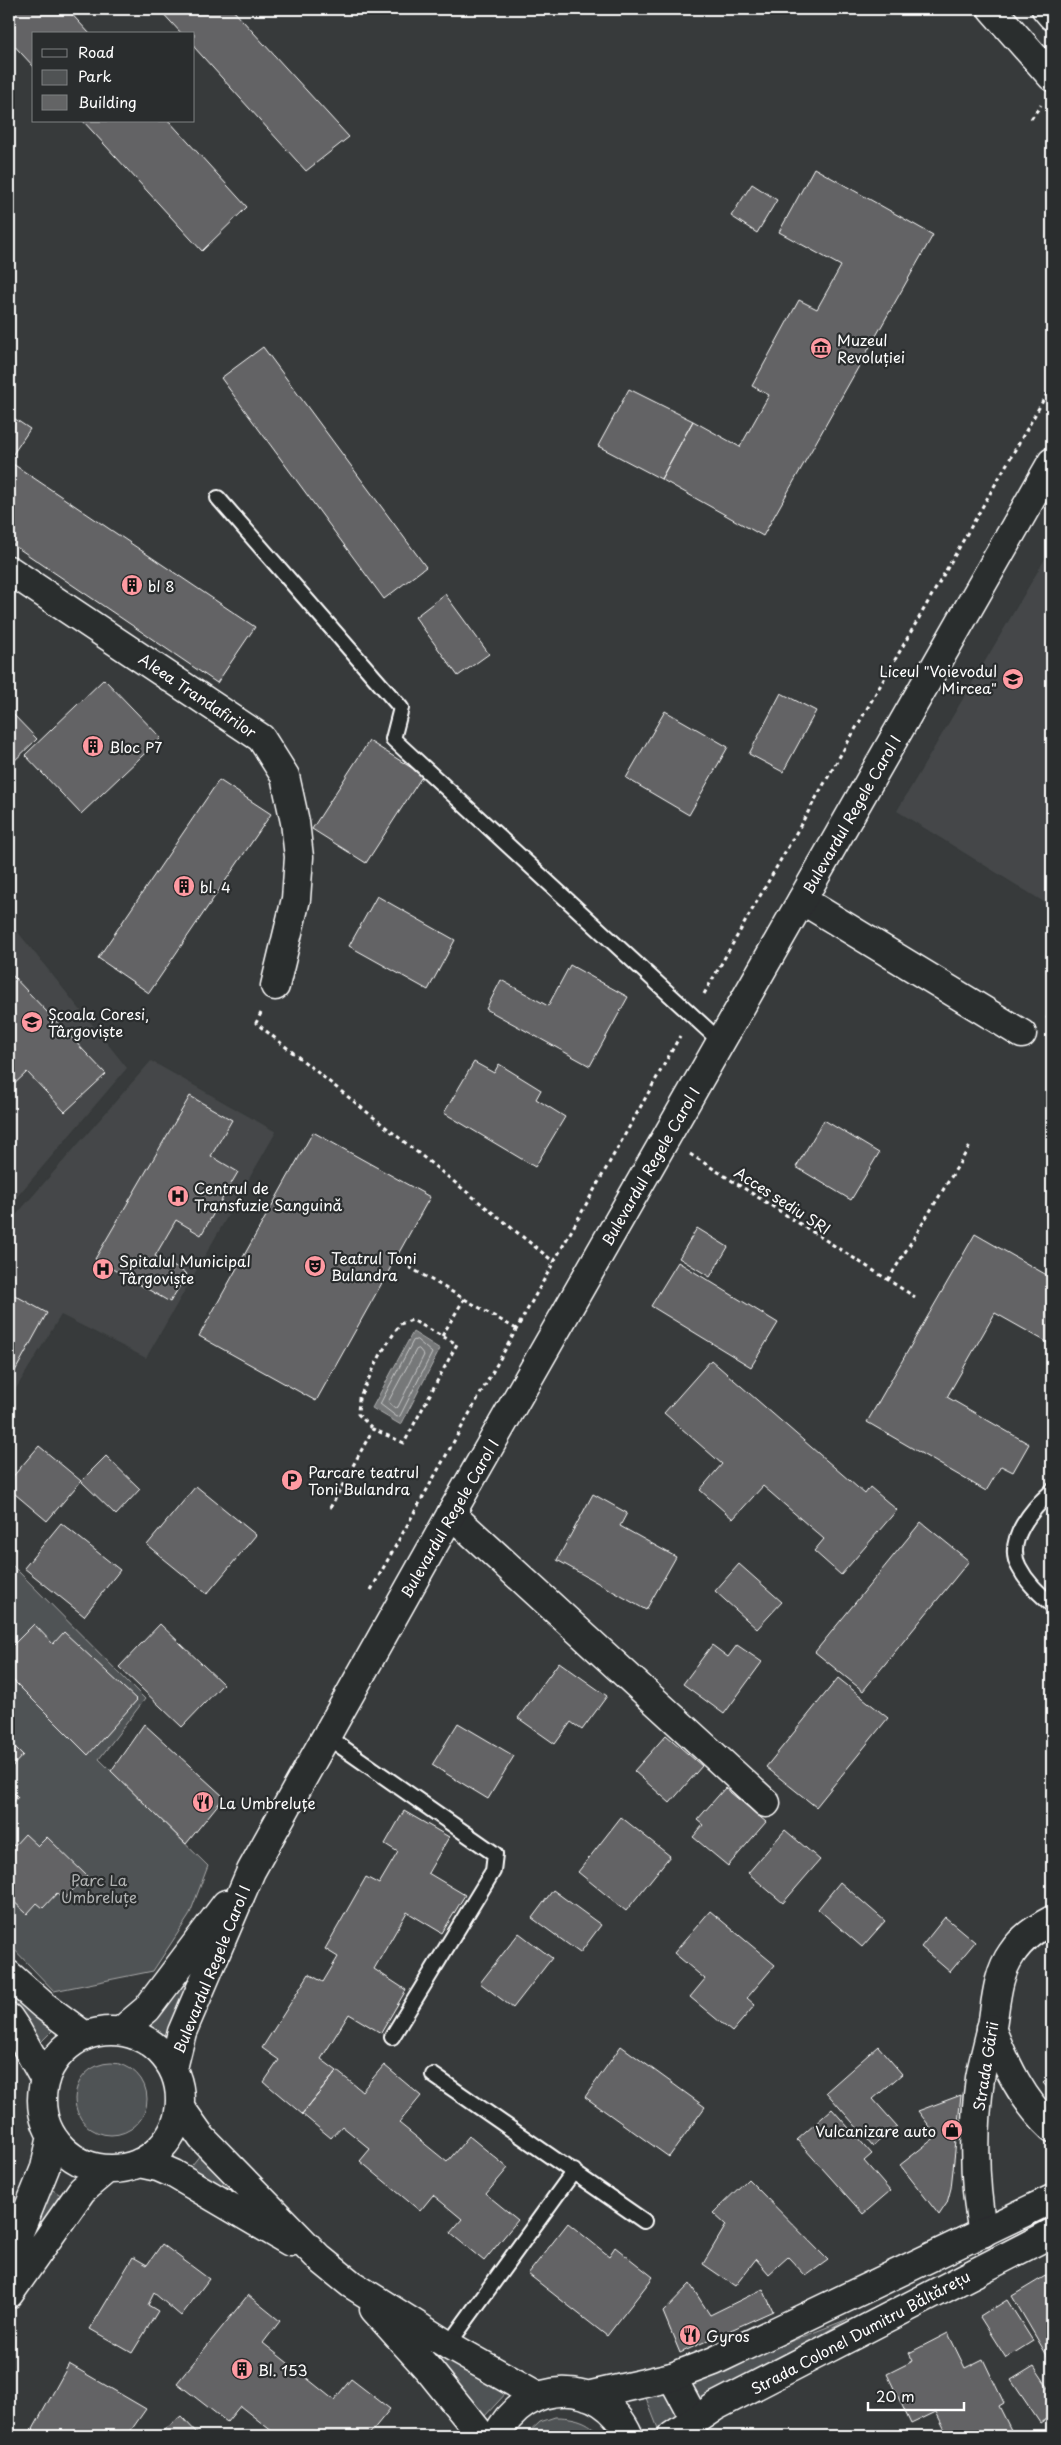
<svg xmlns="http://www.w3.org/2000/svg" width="1061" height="2445" font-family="'Playpen Sans',sans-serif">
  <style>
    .built { fill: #444748 }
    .green { fill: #505354; stroke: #a8a9aa }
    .water { fill: #767879; stroke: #adaeaf }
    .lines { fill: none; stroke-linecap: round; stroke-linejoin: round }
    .shore { stroke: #c8c9c9; stroke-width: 1 }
    .building { fill: #636465; stroke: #fff }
    .lane-casing { stroke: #fff; stroke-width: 18 }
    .street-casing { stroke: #fff; stroke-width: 31 }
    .secondary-casing { stroke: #fff; stroke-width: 31 }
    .path { stroke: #fff; stroke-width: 3; stroke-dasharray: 4 4; stroke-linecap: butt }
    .lane { stroke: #2a2d2e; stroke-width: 14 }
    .street { stroke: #2a2d2e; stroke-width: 28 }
    .secondary { stroke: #2a2d2e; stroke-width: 28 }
    .labels { text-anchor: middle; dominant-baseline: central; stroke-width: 4.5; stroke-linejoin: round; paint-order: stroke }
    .poi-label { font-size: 15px; fill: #fff; stroke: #2a2d2e; text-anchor: start }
    .street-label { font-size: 15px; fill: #fff; stroke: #2a2d2e }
    .park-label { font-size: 15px; fill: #b0b2b2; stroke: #2a2d2e }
  </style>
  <rect width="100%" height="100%" fill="#373a3b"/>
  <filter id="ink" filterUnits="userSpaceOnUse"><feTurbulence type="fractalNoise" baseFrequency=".02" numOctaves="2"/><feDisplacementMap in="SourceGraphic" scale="10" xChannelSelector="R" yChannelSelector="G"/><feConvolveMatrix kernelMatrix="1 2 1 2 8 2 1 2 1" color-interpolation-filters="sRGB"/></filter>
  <g filter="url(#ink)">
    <path class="built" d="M 1052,547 L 1052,907 L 897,811 Z
      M 9,921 L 127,1068 L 9,1206 Z
      M 151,1061 L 276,1132 L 146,1358 L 61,1315 L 9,1400 L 9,1223 Z"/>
    <path class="green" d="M 9,1562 L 145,1699 L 99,1759 L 208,1866 L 189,1916 L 153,1971 L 54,1991 L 9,1944 Z
      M 214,1936 L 167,2036 L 147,2024 Z
      M 9,1987 L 54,2029 L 41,2042 L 9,2002 Z
      M75 2099a36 36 0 1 1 72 0a36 36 0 1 1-72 0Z
      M 200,2155 L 277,2225 L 189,2169 Z
      M 48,2187 L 64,2197 L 9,2276 Z
      M 389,2317 L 509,2390 L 484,2417 Z
      M 848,2319 L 659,2431 L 646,2398 Z
      M 555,2417 C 572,2417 590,2420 600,2436 L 525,2436 L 540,2422 Z"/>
    <path class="water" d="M 413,1332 L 440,1349 L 401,1425 L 372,1408 Z"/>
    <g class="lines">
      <path class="shore" d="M 417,1340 L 432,1353 L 400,1416 L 397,1417 L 380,1404 L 413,1341 Z
        M 419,1349 L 424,1355 L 398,1407 L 395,1408 L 388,1402 L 416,1350 Z"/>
    </g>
    <path class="building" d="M 9,9 L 67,9 L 90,34 L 34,34 L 34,67 L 9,40 Z
      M 159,9 L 232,9 L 349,137 L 306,171 L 194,47 L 194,34 L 182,34 Z
      M 83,121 L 169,121 L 247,207 L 202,251 Z
      M 814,168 L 933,235 L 763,536 L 661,479 L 693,421 L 740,447 L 769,395 L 752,386 L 799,300 L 817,309 L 841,266 L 779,232 Z
      M 752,184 L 777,200 L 757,233 L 731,216 Z
      M 263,347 L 426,567 L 384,599 L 221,378 Z
      M 629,389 L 693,421 L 661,479 L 598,446 Z
      M 9,415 L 30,429 L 9,460 Z
      M 13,464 L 255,627 L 217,683 L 9,542 L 9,471 Z
      M 445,594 L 489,654 L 458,676 L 415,617 Z
      M 104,679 L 161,738 L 81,814 L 25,755 Z
      M 781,693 L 816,711 L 783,772 L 749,754 Z
      M 9,710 L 37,739 L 9,766 Z
      M 665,711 L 728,747 L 689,815 L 626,778 Z
      M 369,741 L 423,775 L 366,863 L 312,829 Z
      M 219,780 L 271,814 L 149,993 L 98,958 Z
      M 377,896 L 455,940 L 428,990 L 349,946 Z
      M 570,965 L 628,997 L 590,1066 L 486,1009 L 501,980 L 548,1006 Z
      M 9,972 L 106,1074 L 65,1112 L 27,1072 L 9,1089 Z
      M 1052,1008 L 1052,1022 L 1046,1018 Z
      M 474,1062 L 494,1073 L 499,1064 L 541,1090 L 536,1099 L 565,1117 L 535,1167 L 444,1113 Z
      M 190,1096 L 232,1120 L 211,1156 L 238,1172 L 201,1235 L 176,1220 L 155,1256 L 187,1274 L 170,1302 L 95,1259 Z
      M 824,1120 L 879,1153 L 851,1200 L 796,1167 Z
      M 313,1132 L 430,1197 L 316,1401 L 199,1336 Z
      M 697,1228 L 728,1247 L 710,1277 L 679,1258 Z
      M 975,1234 L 1052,1278 L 1052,1345 L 995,1313 L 947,1397 L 1029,1444 L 1013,1472 L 1001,1466 L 986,1491 L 867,1422 Z
      M 678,1262 L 778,1323 L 751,1367 L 651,1306 Z
      M 9,1292 L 47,1313 L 9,1382 Z
      M 711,1360 L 865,1494 L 870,1487 L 897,1510 L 841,1575 L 814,1551 L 824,1539 L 763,1486 L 733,1519 L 700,1490 L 722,1464 L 664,1413 Z
      M 39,1446 L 81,1481 L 47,1521 L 9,1489 L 9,1481 Z
      M 106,1456 L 140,1489 L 116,1515 L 81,1481 Z
      M 196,1486 L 256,1535 L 207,1594 L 147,1545 Z
      M 593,1494 L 627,1513 L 620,1526 L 676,1557 L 646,1610 L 557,1560 Z
      M 921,1522 L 969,1561 L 863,1691 L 815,1652 Z
      M 61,1523 L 120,1570 L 84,1616 L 24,1568 Z
      M 739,1564 L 782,1602 L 757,1629 L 715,1591 Z
      M 34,1624 L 53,1644 L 64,1632 L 137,1700 L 88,1755 L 9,1676 L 9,1649 Z
      M 160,1624 L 223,1684 L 182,1727 L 119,1667 Z
      M 712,1645 L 728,1657 L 737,1645 L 762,1662 L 724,1714 L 683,1684 Z
      M 559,1662 L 607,1696 L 582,1730 L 571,1722 L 555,1744 L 518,1718 Z
      M 838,1678 L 888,1718 L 816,1807 L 766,1767 Z
      M 458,1723 L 514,1756 L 488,1799 L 432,1765 Z
      M 144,1724 L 224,1797 L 186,1844 L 111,1771 Z
      M 666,1735 L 702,1766 L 670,1803 L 634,1771 Z
      M 9,1741 L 23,1755 L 9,1770 Z
      M 9,1788 L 18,1797 L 9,1807 Z
      M 725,1788 L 766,1822 L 728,1866 L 693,1837 L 703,1825 L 697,1820 Z
      M 404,1811 L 449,1837 L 428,1873 L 465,1895 L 442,1933 L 407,1912 L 374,1969 L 406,1990 L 381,2033 L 349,2014 L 321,2059 L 337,2071 L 302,2114 L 264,2082 L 279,2060 L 262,2048 L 309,1974 L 323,1982 L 338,1957 L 325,1949 L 366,1877 L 379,1884 L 398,1852 L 385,1844 Z
      M 621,1817 L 670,1856 L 626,1911 L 578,1872 Z
      M 785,1830 L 820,1860 L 783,1903 L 748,1873 Z
      M 25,1834 L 38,1846 L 47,1837 L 87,1876 L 63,1900 L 57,1893 L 43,1908 L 37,1903 L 27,1914 L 9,1897 L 9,1840 L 14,1846 Z
      M 840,1882 L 885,1921 L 862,1947 L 818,1909 Z
      M 553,1890 L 601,1925 L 580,1953 L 532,1918 Z
      M 710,1911 L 775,1965 L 747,1998 L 755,2005 L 732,2032 L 690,1997 L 705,1979 L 674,1953 Z
      M 945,1917 L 975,1942 L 950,1972 L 921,1947 Z
      M 519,1933 L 552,1958 L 513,2008 L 480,1983 Z
      M 621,2046 L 705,2107 L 669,2157 L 585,2097 Z
      M 878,2046 L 902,2074 L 873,2099 L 897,2126 L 873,2146 L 826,2092 Z
      M 384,2065 L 421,2096 L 399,2123 L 447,2162 L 469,2136 L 508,2168 L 486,2194 L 518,2220 L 484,2261 L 450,2233 L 462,2219 L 433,2195 L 420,2211 L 360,2161 L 370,2149 L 342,2126 L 331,2138 L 302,2114 L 337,2071 L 362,2091 Z
      M 1052,2075 L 1052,2093 L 1043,2083 Z
      M 961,2095 L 951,2188 L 947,2203 L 939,2215 L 900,2165 L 937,2136 L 918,2111 Z
      M 832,2109 L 872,2154 L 864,2161 L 890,2191 L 863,2214 L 797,2140 Z
      M 748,2179 L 828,2260 L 806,2276 L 788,2257 L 769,2274 L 756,2259 L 735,2286 L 703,2264 L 726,2225 L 713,2213 Z
      M 568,2223 L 609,2256 L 615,2247 L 653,2277 L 607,2336 L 528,2274 Z
      M 162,2244 L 209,2279 L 181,2316 L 154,2293 L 148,2305 L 158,2311 L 132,2353 L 90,2329 L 133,2257 L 147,2265 Z
      M 1052,2272 L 1052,2364 L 1012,2296 Z
      M 690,2284 L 710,2315 L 763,2289 L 773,2311 L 680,2353 L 663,2312 Z
      M 248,2295 L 280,2321 L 263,2343 L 334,2400 L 351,2379 L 390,2409 L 368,2436 L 278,2436 L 240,2406 L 227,2422 L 177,2383 Z
      M 1007,2300 L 1033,2341 L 1006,2358 L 980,2317 Z
      M 948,2333 L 965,2368 L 983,2359 L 1004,2403 L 999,2406 L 1014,2436 L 948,2436 L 936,2412 L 911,2424 L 887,2374 L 913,2361 L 909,2353 Z
      M 69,2364 L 146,2409 L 127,2436 L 41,2436 L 32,2431 Z
      M 1034,2366 L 1052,2393 L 1052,2415 L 1040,2423 L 1011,2380 Z
      M 181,2416 L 200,2436 L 157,2436 Z"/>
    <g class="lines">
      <g class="lane-casing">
        <path id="lane" d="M 218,498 L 401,708 L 393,739 L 721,1042
          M 1052,1491 C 1034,1507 1004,1540 1019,1567 C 1027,1583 1040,1594 1052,1605
          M 326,1736 L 495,1854 L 493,1871 L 392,2037
          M 433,2075 L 644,2221
          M 448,2345 L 574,2171"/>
      </g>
      <g class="street-casing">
        <path id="street" d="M 9,570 L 261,738 L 285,776 L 295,822 L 299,857 L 296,899 L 275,986
          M 802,900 L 1022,1034
          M 451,1514 L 766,1803
          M 983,2233 C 973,2181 973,2131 980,2078 C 983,2061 988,2044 992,2026 C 996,2002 997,1974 1012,1953 C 1022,1938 1035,1929 1052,1920
          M 672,2377 L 695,2420"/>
      </g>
      <g class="secondary-casing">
        <path id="secondary" d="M 992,9 L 1052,77
          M 1046,9 L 1052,16
          M 9,1975 L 43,2005 L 85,2036
          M 9,2018 L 17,2030 L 45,2080
          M 991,2028 C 1006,2065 1022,2100 1052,2128
          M42 2100a69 69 0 1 1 138 0a69 69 0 1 1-138 0Z
          M 121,2031 L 147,2009 L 226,1904
          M 173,2068 L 182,2032 L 251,1871 L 286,1808 L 451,1514 L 1052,462
          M 180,2107 L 202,2138 L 319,2258 L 351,2284 L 448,2345 L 538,2396
          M 139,2163 L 158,2167 L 174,2174 L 290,2242
          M 9,2257 L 45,2168 L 52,2136
          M 9,2294 L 82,2190 L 107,2169
          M 374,2309 L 429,2370 L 482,2436
          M 587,2396 L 672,2377 L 714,2361 L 1052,2199
          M 497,2436 C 524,2378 603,2376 629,2436
          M 672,2436 L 716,2406 L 1052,2233"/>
      </g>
      <path class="path" d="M 1031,119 L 1041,105
        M 704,994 L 1052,385
        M 261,1013 L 256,1023 L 554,1262
        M 690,1154 L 915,1297
        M 409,1267 L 518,1330
        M 888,1280 L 970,1146
        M 442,1336 L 464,1299
        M 330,1508 L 373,1429 L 404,1443 L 457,1344 L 412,1320 L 400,1324 L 382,1352 L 359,1398 L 358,1414 L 373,1429
        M 371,1590 L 680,1036"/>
      <use href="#lane" class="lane"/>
      <use href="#street" class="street"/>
      <use href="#secondary" class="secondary"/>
    </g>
  </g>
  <defs>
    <g id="museum-disc" transform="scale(1.125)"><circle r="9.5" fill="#ff9aa2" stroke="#2a2d2e"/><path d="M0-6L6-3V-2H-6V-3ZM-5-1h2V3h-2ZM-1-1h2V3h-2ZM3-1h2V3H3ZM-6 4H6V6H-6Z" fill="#111"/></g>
    <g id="building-disc" transform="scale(1.125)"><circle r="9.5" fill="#ff9aa2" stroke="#2a2d2e"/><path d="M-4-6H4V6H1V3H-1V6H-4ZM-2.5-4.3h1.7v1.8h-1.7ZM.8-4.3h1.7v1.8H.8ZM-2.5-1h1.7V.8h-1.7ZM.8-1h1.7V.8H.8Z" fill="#111"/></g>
    <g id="school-disc" transform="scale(1.125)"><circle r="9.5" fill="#ff9aa2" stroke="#2a2d2e"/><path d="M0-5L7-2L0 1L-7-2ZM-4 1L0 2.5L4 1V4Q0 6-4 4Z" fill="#111"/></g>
    <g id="hospital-disc" transform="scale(1.125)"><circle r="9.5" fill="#ff9aa2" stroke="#2a2d2e"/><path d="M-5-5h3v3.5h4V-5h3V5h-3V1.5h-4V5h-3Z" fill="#111"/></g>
    <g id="theatre-disc" transform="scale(1.125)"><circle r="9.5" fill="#ff9aa2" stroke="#2a2d2e"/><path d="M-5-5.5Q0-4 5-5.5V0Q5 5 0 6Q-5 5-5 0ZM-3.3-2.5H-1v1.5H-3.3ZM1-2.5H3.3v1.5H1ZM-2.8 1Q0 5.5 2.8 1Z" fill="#111"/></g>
    <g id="parking-disc" transform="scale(1.125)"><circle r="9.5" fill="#ff9aa2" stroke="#2a2d2e"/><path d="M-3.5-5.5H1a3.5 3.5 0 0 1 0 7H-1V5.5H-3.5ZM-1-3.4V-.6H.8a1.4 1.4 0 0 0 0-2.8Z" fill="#111"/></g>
    <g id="restaurant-disc" transform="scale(1.125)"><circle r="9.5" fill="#ff9aa2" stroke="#2a2d2e"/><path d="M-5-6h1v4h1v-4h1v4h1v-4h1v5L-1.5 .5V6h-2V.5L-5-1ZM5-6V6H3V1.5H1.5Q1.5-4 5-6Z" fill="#111"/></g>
    <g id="shop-disc" transform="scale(1.125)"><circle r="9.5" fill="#ff9aa2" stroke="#2a2d2e"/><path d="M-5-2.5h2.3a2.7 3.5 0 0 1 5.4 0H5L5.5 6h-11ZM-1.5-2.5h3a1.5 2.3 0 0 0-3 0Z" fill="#111"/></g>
  </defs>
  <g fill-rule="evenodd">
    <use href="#museum-disc" x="821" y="348"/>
    <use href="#building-disc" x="132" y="585"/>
    <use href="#school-disc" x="1013" y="679"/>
    <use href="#building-disc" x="93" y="746"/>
    <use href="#building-disc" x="184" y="886"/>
    <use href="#school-disc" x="32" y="1022"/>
    <use href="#hospital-disc" x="178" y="1196"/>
    <use href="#theatre-disc" x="315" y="1266"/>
    <use href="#hospital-disc" x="103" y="1269"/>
    <use href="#parking-disc" x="292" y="1480"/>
    <use href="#restaurant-disc" x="203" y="1802"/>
    <use href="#shop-disc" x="952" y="2130"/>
    <use href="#restaurant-disc" x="690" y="2335"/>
    <use href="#building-disc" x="242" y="2369"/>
  </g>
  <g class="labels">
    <g class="poi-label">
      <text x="837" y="339">Muzeul<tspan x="837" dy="17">Revoluției</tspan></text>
      <text x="148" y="585">bl 8</text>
      <text x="997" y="670" text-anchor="end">Liceul "Voievodul<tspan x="997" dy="17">Mircea"</tspan></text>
      <text x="109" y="746">Bloc P7</text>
      <text x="200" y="886">bl. 4</text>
      <text x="48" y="1013">Școala Coresi,<tspan x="48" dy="17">Târgoviște</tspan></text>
      <text x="194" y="1187">Centrul de<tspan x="194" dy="17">Transfuzie Sanguină</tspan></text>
      <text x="331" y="1257">Teatrul Toni<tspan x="331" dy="17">Bulandra</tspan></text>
      <text x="119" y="1260">Spitalul Municipal<tspan x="119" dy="17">Târgoviște</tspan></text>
      <text x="308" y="1471">Parcare teatrul<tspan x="308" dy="17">Toni Bulandra</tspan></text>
      <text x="219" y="1802">La Umbreluțe</text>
      <text x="936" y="2130" text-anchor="end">Vulcanizare auto</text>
      <text x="706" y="2335">Gyros</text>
      <text x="258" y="2369">Bl. 153</text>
    </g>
    <g class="street-label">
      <text transform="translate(198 695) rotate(34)">Aleea Trandafirilor</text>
      <text transform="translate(851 814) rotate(-60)">Bulevardul Regele Carol I</text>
      <text transform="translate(650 1166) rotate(-60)">Bulevardul Regele Carol I</text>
      <text transform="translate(783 1200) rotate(33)">Acces sediu SRI</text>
      <text transform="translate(449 1518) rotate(-60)">Bulevardul Regele Carol I</text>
      <text transform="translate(211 1969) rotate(-68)">Bulevardul Regele Carol I</text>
      <text transform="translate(985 2066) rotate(-81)">Strada Gării</text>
      <text transform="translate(860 2332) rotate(-28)">Strada Colonel Dumitru Băltărețu</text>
    </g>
    <g class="park-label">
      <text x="99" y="1879">Parc La<tspan x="99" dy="17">Umbreluțe</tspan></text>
    </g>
  </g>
  <rect width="1061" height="2445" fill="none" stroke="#2a2d2e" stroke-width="30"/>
  <rect x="15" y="15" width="1031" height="2415" fill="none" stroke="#fff" stroke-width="2" filter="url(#ink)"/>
  <rect x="32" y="32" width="162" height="90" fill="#2a2d2e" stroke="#7f8182"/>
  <rect x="42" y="49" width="25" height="8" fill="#2a2d2e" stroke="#7f8182"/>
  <text x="78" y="58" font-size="15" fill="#ffffff">Road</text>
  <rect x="42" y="70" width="25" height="15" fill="#505354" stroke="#7f8182"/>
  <text x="78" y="82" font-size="15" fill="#ffffff">Park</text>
  <rect x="42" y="95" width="25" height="15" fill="#636465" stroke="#7f8182"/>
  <text x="78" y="108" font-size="15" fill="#ffffff">Building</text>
  <path d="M868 2402v8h96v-8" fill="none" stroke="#ffffff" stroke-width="2.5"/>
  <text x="876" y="2402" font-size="15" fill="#ffffff" stroke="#2a2d2e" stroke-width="4" paint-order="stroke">20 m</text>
</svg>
